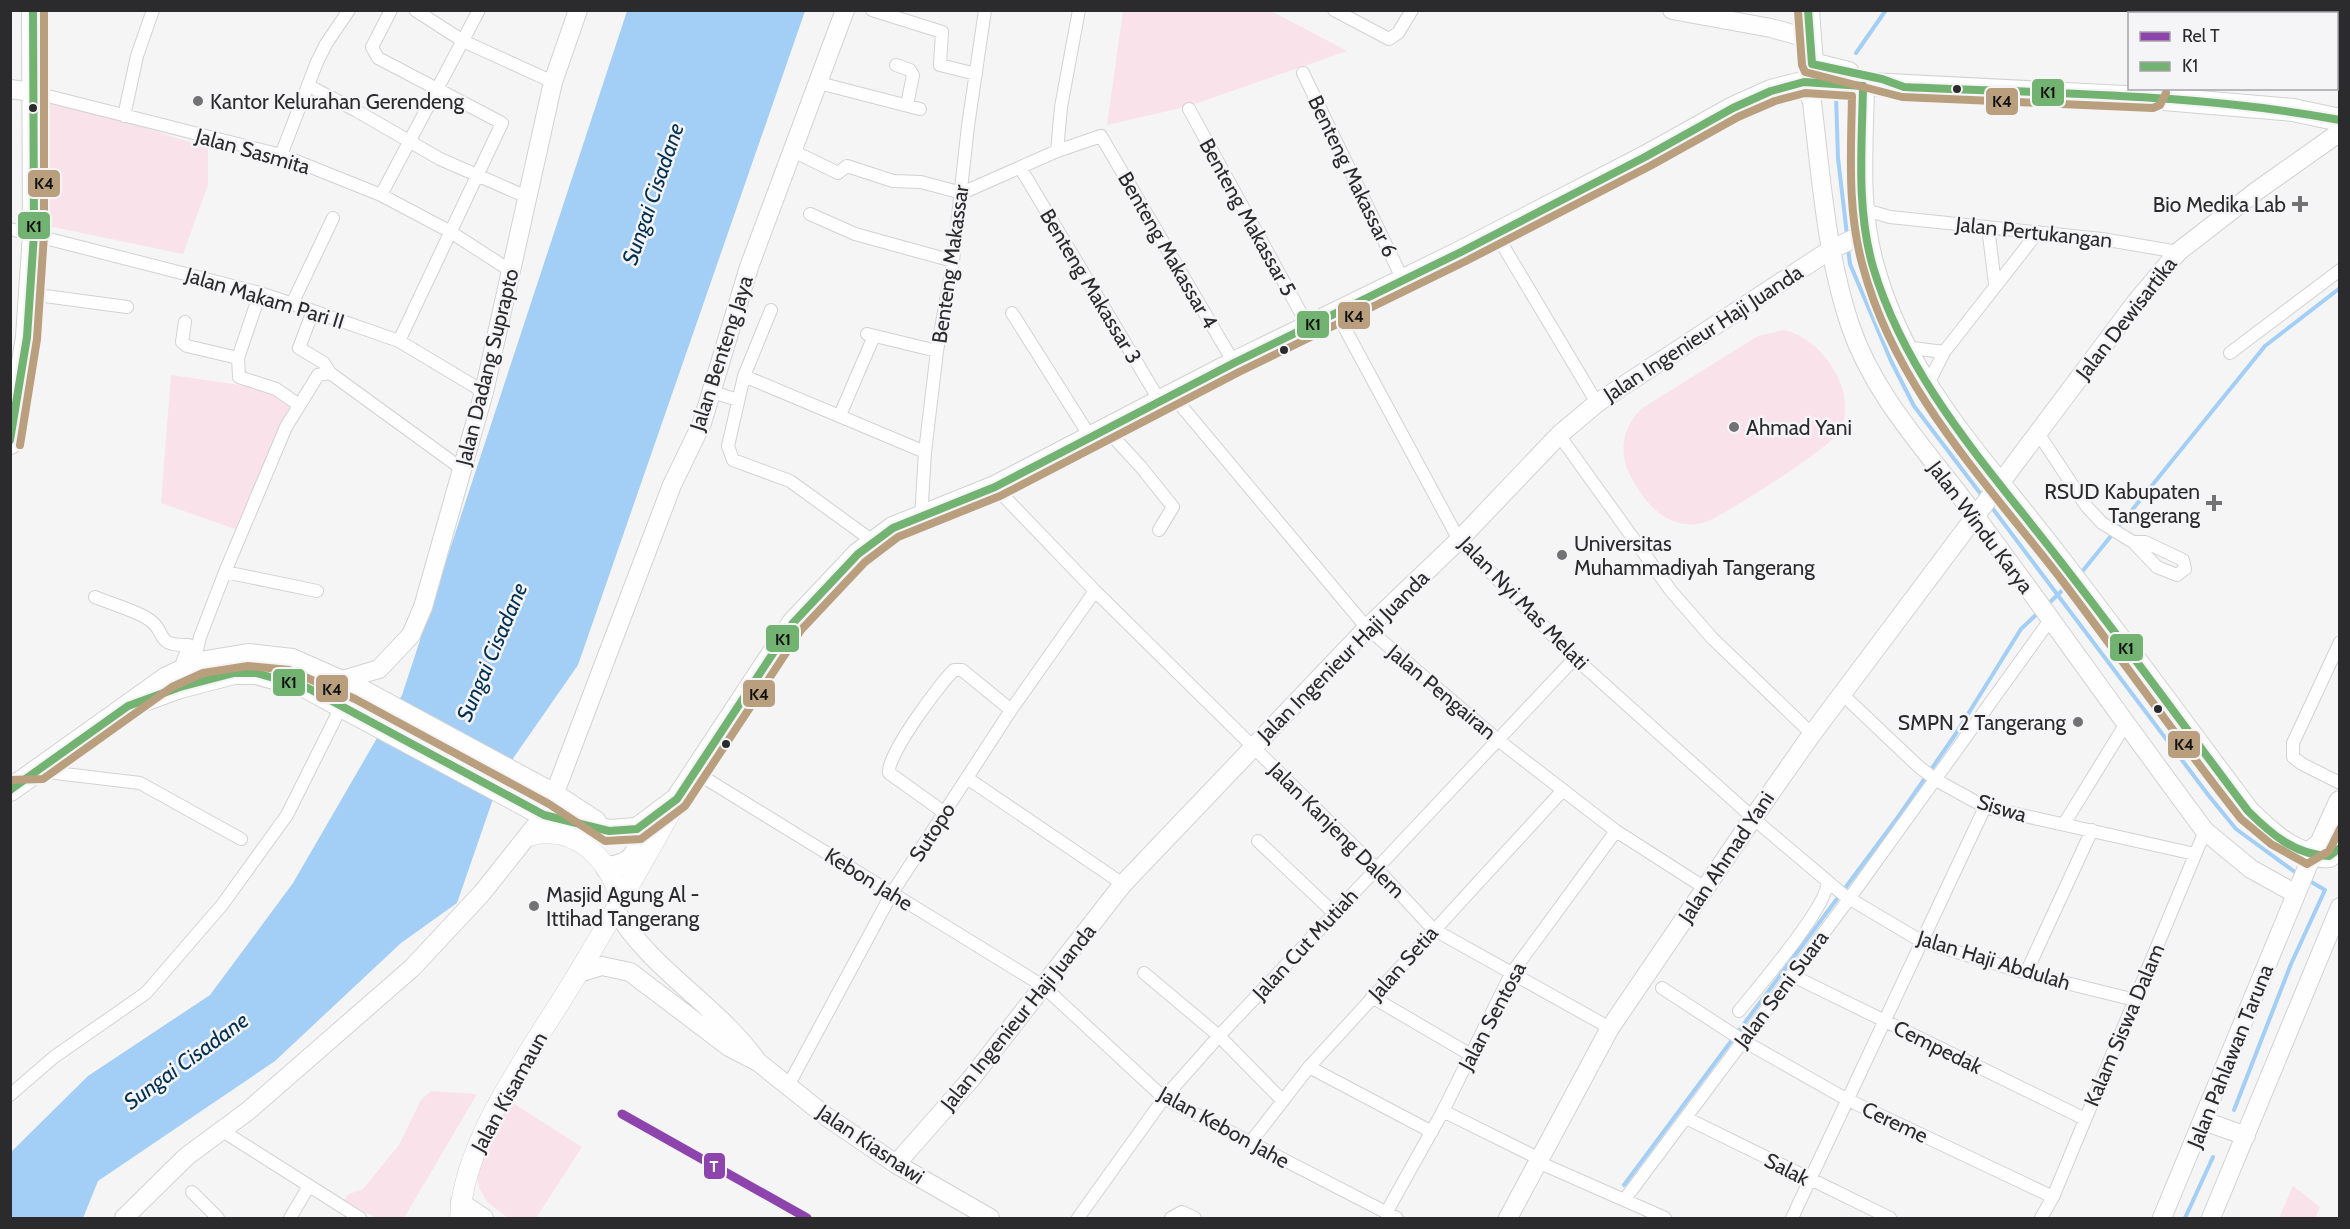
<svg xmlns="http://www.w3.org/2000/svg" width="2350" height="1229" font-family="Cabin,sans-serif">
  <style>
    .green { fill: #f9e2ea }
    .water { fill: #a3cef5 }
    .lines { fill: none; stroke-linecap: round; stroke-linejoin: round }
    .stream { stroke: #a3cef5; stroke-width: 4 }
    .street-casing { stroke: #d2d2d3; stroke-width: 14 }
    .secondary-casing { stroke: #d2d2d3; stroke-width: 20 }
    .primary-casing { stroke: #d2d2d3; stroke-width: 21 }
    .highway-casing { stroke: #d2d2d3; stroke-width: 24 }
    .street { stroke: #fefefe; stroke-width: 12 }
    .secondary { stroke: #fefefe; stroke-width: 18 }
    .primary { stroke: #fefefe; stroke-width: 20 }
    .highway { stroke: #fefefe; stroke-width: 22 }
    .bus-1-casing { stroke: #f5f4f7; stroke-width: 12 }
    .bus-2-casing { stroke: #f5f4f7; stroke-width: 12 }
    .bus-1 { stroke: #72b372; stroke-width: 8 }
    .bus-2 { stroke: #b99f7e; stroke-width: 8 }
    .rail-1-casing { stroke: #f5f4f7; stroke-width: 14 }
    .rail-1 { stroke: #8e44ad; stroke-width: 9 }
    .bus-dot { fill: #2b2a2c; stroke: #f5f4f7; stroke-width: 2 }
    .poi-dot { fill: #727173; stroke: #f5f4f7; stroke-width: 2 }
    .labels { text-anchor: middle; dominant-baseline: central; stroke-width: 5; stroke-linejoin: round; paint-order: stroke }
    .poi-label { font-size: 21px; fill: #2b2a2c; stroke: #f5f4f7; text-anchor: start }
    .street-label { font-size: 21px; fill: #2b2a2c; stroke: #f5f4f7 }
    .water-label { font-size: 22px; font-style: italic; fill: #003052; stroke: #f5f4f7 }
    .line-badge { stroke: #f5f4f7; stroke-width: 2 }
    .badge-label { font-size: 16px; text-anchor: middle; font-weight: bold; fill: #fff }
    .pale-badge-label { font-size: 16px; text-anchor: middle; font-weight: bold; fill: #111 }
  </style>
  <rect width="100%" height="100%" fill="#f5f5f6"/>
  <path class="green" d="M 1123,11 L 1271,11 L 1347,51 L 1189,106 L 1107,125 Z
    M 49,97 L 208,148 L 208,185 L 183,254 L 44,225 Z
    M 1783,330 C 1821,336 1861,394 1839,432 C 1830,448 1729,512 1708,521 C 1701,524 1693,525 1686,524 C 1659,522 1641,496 1630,475 C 1618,452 1623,427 1641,409 L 1758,336 Z
    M 171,375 L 276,390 L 291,406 L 235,529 L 161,503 Z
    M 431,1091 L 477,1094 L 404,1218 L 376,1218 L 344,1200 L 349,1194 L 363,1189 L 399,1145 L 421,1100 Z
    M 508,1100 L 582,1147 L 536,1218 L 508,1218 L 487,1202 L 479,1187 L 476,1172 Z
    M 2293,1186 L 2320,1207 L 2316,1216 L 2322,1218 L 2279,1218 Z"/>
  <path class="water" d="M 627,11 L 805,11 L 578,665 L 514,757 L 493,799 L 457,903 L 401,943 L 275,1061 L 98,1181 L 83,1218 L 11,1218 L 11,1152 L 88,1076 L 210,995 L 293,883 L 402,695 Z"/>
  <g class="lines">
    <path class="stream" d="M 1856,53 L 1886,10
      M 1836,95 L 1838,158 L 1847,235
      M 1848,248 L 1850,264 L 1891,361 L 1914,406 L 1983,497
      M 1990,505 L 2209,796 L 2236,829 L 2299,875
      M 2081,573 L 2265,346 L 2340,288
      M 2048,604 L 2069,584
      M 2234,1110 L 2291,964 L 2325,890 L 2308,880
      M 1624,1185 L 1898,817 L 1955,735 L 2021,629 L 2038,613
      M 2185,1218 L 2213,1157"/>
    <g class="street-casing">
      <path id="street" d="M 391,10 L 372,47 L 378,58 L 502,123 L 399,341
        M 415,10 L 463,41 L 553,82
        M 872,10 L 942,32 L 940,65 L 976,74
        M 1334,10 L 1389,39 L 1398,33 L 1412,10
        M 896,65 L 910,70 L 913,75 L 907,105
        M 1303,73 L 1403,280
        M 819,83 L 920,109
        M 309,86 L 357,111 L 440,159 L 527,197
        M 32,92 L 281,155 L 381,195 L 449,231 L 511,271
        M 1189,109 L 1308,326
        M 124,116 L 137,56 L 153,10
        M 791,150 L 838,173 L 847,166 L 893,181 L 921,182 L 962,193 L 1057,151 L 1101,136 L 1234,363
        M 1057,151 L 1061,107 L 1079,10
        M 281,155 L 317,62 L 326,44 L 349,10
        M 1021,169 L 1161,403
        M 381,195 L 479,10
        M 1862,209 L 1890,217 L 2102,239 L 2178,252
        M 810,214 L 855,234 L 953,261
        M 1988,227 L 1995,284
        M 10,229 L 260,293 L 313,311 L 399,341 L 484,392
        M 1496,234 L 1597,403
        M 260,293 L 238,358 L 239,377 L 276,389 L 299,405
        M 30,294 L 127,307
        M 292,304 L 333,218
        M 771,310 L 744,376 L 728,446 L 733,460 L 790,481 L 874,542
        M 313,311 L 299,348 L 324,363 L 330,373
        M 1336,312 L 1459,540 L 1575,658 L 1761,825 L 1845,896 L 1921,941 L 2026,973 L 2135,1000
        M 1012,313 L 1091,438
        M 185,322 L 182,342 L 187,346 L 238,358
        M 867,334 L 937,351
        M 1904,347 L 1944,352
        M 2230,353 L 2340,270
        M 744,376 L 925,452
        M 1927,386 L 1944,352 L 2038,232
        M 712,392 L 738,400
        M 1173,396 L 1367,628 L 1498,740 L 1616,831 L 1705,888
        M 840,415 L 874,336
        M 2040,429 L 2040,436 L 2087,507 L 2102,523 L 2133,542 L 2145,542 L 2183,560 L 2185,569 L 2177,575 L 2157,567 L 2133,542
        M 1107,430 L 1141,467 L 1173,507 L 1159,530
        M 1559,435 L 1671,591 L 1712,638 L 1812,734
        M 995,487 L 1095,591 L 1376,868 L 1433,929 L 1610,1028
        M 921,519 L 925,452 L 937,351 L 953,261 L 968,126 L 985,10
        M 225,572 L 317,591
        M 95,597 C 112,604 130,609 145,617 C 170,631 151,646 189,645 L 179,671
        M 2340,642 L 2293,743 L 2293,757 L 2302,764 L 2340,783
        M 193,666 L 200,637 L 225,572 L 286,427 L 318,375 L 330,373 L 462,469
        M 1842,694 L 1918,766 L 1936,780 L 1985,807 L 2195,854
        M 39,771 L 140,783 L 241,839
        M 695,772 L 1043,986 L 1164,1098 L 1397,1218
        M 967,778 L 1123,884
        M 945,813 L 889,773 C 886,756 940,683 954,670 L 962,670 L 1011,710
        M 2064,824 L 2125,725
        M 1258,841 L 1334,913
        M 1144,973 L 1219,1036 L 1283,1101
        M 2026,973 L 2092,830
        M 1791,975 L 2085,1119
        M 1662,988 L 1742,1040 L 1846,1099 L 2053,1197
        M 1372,997 L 1471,1055
        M 1739,1011 C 1756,990 1831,903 1827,881
        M 1309,1067 L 1432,1132
        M 788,1086 L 892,893 L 1011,710 L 1095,591
        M 10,1095 L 54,1057 L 146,993 L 222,905 L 287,815 L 341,707
        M 1443,1111 L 1540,1159
        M 1686,1118 L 1890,1218
        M 221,1130 L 360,1218
        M 1250,1143 L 1309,1067 L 1563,790
        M 1538,1162 L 1665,1218
        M 192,1192 L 218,1218
        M 1625,1199 L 1849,899 L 2050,620
        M 1386,1213 L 1443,1111 L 1511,974 L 1616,831
        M 290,1218 L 309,1186
        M 1078,1218 L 1164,1098 L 1219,1036 L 1575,658
        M 1171,1218 L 1182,1212 L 1195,1218
        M 1792,1218 L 1985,807
        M 2041,1218 L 2053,1197 L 2205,831"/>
    </g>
    <g class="secondary-casing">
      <path id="secondary" d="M 1672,10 L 1771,28 L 1810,39
        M 1804,82 L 1812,102 C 1821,176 1826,253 1850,325 C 1875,399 1931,455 1976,517 C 2053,621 2128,728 2205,831 L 2251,869 L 2296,894
        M 10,89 L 32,92
        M 339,681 L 379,669 L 411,635 L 423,607 L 484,392 L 553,82 L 578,10
        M 554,795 L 672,485 L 702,423 L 749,267 L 845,10
        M 615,909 C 649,968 714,1003 755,1058
        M 579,973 L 602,966 L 630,972 L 729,1047 L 758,1062 L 827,1117 L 896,1164 L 990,1218
        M 2204,1121 L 2246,1136
        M 896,1164 L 970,1080 L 1123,884 L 1367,628 L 1459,540 L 1559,435 L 1597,403 L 1830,250 L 1866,233
        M 460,1202 L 484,1218
        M 124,1218 L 187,1156 L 248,1111 L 412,968 L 482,893 L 544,815
        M 1508,1218 L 1610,1028 L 1753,818 L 1812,734 L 2136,302 L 2178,252 L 2258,190 L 2340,132
        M 2162,1218 L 2299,887 L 2309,863 L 2308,854
        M 2211,1218 L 2340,907"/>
    </g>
    <g class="primary-casing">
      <path id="primary" d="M 2159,10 L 2161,14
        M 529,836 C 574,823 609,858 620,899
        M 460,1218 C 463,1138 536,1044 577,975 C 612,918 644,859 677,801"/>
    </g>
    <g class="highway-casing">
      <path id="highway" d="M 1808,10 L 1812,64 L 1810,79
        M 1812,64 L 1848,73
        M 1863,86 C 1862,145 1856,208 1873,266 C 1905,384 1986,463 2058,558 C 2122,641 2185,727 2248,811 C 2269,832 2297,859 2329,856 L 2340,848
        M 10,443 L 27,337 L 34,234 L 33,10
        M 128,706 L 180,687 L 234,673 L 256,673 L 306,687 L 544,815 L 609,831 L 637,829 L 677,799 L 793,623 L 858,554 L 893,528 L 995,487 L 1234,363 L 1461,252 L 1645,157 L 1733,108 L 1771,91 L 1810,81 L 2164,99 L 2293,110 L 2340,120
        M 10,790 L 167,678 L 200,663 L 248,655 L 292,660 L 360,690 L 554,795 L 595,822
        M 2308,854 L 2321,844 L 2340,802
        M 607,868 C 633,865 642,854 637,829"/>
    </g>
    <use href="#street" class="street"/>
    <use href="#secondary" class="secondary"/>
    <use href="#primary" class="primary"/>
    <use href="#highway" class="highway"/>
    <g class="bus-1-casing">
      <path id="bus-1" d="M 1808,10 L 1812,64 L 1882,79 L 1904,87 C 2050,94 2195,93 2340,120
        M 10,440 L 27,337 L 34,234 L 33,10
        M 10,790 L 128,706 L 180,687 L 234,673 L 256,673 L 306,687 L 544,815 L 609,831 L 637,829 L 677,799 L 793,623 L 858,554 L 893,528 L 995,487 L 1234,363 L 1461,252 L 1645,157 L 1733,108 L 1771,91 L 1804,82 L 1863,86 C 1862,146 1856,208 1873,267 C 1907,380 1986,465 2057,557 C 2122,640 2184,726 2248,811 C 2271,834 2295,855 2329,856 L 2340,848"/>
    </g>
    <g class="bus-2-casing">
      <path id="bus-2" d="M 1798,11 L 1802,65 L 1805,72 L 1902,97 L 2153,108 L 2160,105 L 2166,93
        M 20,445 L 37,339 L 44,235 L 44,10
        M 10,780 L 43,779 L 172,687 L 203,673 L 248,666 L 289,670 L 355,699 L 549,804 L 605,841 L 641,839 L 685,806 L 801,630 L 865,562 L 898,537 L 1000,496 L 1239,372 L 1466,261 L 1650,166 L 1738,117 L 1775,101 L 1805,93 L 1852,96 C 1851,153 1847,211 1863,267 C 1896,390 1988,484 2064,583 C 2123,661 2180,742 2241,819 L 2271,844 L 2307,864 L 2329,851 L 2340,829"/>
    </g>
    <use href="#bus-1" class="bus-1"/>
    <use href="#bus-2" class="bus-2"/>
    <g class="rail-1-casing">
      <path id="rail-1" d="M 622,1114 L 807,1218"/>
    </g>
    <use href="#rail-1" class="rail-1"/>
  </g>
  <g class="bus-dot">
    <circle cx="1957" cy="89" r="5"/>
    <circle cx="33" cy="108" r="5"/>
    <circle cx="1284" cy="350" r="5"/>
    <circle cx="2158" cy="709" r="5"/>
    <circle cx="726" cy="744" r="5"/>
  </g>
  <g class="poi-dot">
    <circle cx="198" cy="101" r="6"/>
    <path d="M2297 195h6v6h6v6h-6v6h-6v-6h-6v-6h6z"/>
    <circle cx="1734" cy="427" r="6"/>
    <path d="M2211 494h6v6h6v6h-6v6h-6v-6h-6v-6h6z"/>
    <circle cx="1562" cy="555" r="6"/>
    <circle cx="2078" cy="722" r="6"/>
    <circle cx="534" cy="906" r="6"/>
  </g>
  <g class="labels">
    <g class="poi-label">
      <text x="210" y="101">Kantor Kelurahan Gerendeng</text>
      <text x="2286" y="204" text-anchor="end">Bio Medika Lab</text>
      <text x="1746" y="427">Ahmad Yani</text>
      <text x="2200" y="491" text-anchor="end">RSUD Kabupaten<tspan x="2200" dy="24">Tangerang</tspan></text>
      <text x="1574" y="543">Universitas<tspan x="1574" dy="24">Muhammadiyah Tangerang</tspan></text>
      <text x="2066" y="722" text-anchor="end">SMPN 2 Tangerang</text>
      <text x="546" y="894">Masjid Agung Al -<tspan x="546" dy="24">Ittihad Tangerang</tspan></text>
    </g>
    <g class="street-label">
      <text transform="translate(253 151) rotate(16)">Jalan Sasmita</text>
      <text transform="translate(1353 176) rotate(64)">Benteng Makassar 6</text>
      <text transform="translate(1248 217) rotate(61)">Benteng Makassar 5</text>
      <text transform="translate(2034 232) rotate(6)">Jalan Pertukangan</text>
      <text transform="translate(1168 250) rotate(60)">Benteng Makassar 4</text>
      <text transform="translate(950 264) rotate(-82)">Benteng Makassar</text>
      <text transform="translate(1091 286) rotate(59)">Benteng Makassar 3</text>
      <text transform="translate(265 298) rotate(17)">Jalan Makam Pari II</text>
      <text transform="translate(2126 318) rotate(-52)">Jalan Dewisartika</text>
      <text transform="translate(1703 333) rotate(-33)">Jalan Ingenieur Haji Juanda</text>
      <text transform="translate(721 353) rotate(-72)">Jalan Benteng Jaya</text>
      <text transform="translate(487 367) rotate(-76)">Jalan Dadang Suprapto</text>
      <text transform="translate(1981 527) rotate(53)">Jalan Windu Karya</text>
      <text transform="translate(1524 603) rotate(46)">Jalan Nyi Mas Melati</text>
      <text transform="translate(1343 656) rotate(-45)">Jalan Ingenieur Haji Juanda</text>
      <text transform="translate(1442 692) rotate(40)">Jalan Pengairan</text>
      <text transform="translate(2002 808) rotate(17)">Siswa</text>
      <text transform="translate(1337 830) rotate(45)">Jalan Kanjeng Dalem</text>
      <text transform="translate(932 832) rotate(-57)">Sutopo</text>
      <text transform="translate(1726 857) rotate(-56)">Jalan Ahmad Yani</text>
      <text transform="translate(869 879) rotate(32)">Kebon Jahe</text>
      <text transform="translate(1305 944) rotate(-47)">Jalan Cut Mutiah</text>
      <text transform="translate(1994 960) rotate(17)">Jalan Haji Abdulah</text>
      <text transform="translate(1403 963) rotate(-48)">Jalan Setia</text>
      <text transform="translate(1781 989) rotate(-53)">Jalan Seni Suara</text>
      <text transform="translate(1492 1016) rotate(-62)">Jalan Sentosa</text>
      <text transform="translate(1018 1017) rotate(-51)">Jalan Ingenieur Haji Juanda</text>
      <text transform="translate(2124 1025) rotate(-67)">Kalam Siswa Dalam</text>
      <text transform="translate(1938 1047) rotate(26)">Cempedak</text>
      <text transform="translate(2230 1056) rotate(-68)">Jalan Pahlawan Taruna</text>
      <text transform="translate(509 1092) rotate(-61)">Jalan Kisamaun</text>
      <text transform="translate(1895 1122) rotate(25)">Cereme</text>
      <text transform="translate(1224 1127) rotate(29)">Jalan Kebon Jahe</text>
      <text transform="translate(871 1144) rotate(34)">Jalan Kiasnawi</text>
      <text transform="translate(1787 1169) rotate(27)">Salak</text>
    </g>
    <g class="water-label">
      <text transform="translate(653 194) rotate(-71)">Sungai Cisadane</text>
      <text transform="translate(492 652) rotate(-67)">Sungai Cisadane</text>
      <text transform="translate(186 1061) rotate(-36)">Sungai Cisadane</text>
    </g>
  </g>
  <g class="line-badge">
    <rect x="2031" y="78" width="34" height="29" rx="6" fill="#72b372"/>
    <rect x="1985" y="87" width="34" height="29" rx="6" fill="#b99f7e"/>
    <rect x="27" y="169" width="34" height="29" rx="6" fill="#b99f7e"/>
    <rect x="17" y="211" width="34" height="29" rx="6" fill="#72b372"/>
    <rect x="1337" y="301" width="34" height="29" rx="6" fill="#b99f7e"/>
    <rect x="1296" y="310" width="34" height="29" rx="6" fill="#72b372"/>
    <rect x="765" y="624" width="35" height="29" rx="6" fill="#72b372"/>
    <rect x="2109" y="633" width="35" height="29" rx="6" fill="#72b372"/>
    <rect x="272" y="668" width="34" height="29" rx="6" fill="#72b372"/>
    <rect x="315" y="674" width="34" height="29" rx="6" fill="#b99f7e"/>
    <rect x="742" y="679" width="34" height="29" rx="6" fill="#b99f7e"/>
    <rect x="2167" y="730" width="34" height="29" rx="6" fill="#b99f7e"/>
    <rect x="703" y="1152" width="23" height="28" rx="6" fill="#8e44ad"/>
  </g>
  <g class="badge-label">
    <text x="714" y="1172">T</text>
  </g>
  <g class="pale-badge-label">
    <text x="2048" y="98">K1</text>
    <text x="2002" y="107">K4</text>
    <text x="44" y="189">K4</text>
    <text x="34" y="232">K1</text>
    <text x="1354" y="322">K4</text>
    <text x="1313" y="330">K1</text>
    <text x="783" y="645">K1</text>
    <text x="2126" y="654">K1</text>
    <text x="289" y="688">K1</text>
    <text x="332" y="695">K4</text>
    <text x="759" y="700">K4</text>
    <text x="2184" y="750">K4</text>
  </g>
  <rect width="2350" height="1229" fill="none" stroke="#2b2a2c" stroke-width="24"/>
  <rect x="2128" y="12" width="210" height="78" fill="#f5f4f7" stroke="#a4a3a6" stroke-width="1.5"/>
  <rect x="2140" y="32" width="30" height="9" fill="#8e44ad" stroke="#a4a3a6" stroke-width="1.5"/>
  <text x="2182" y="42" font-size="18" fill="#2b2a2c">Rel T</text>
  <rect x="2140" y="62" width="30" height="9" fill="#72b372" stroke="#a4a3a6" stroke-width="1.5"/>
  <text x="2182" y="72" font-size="18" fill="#2b2a2c">K1</text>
</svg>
